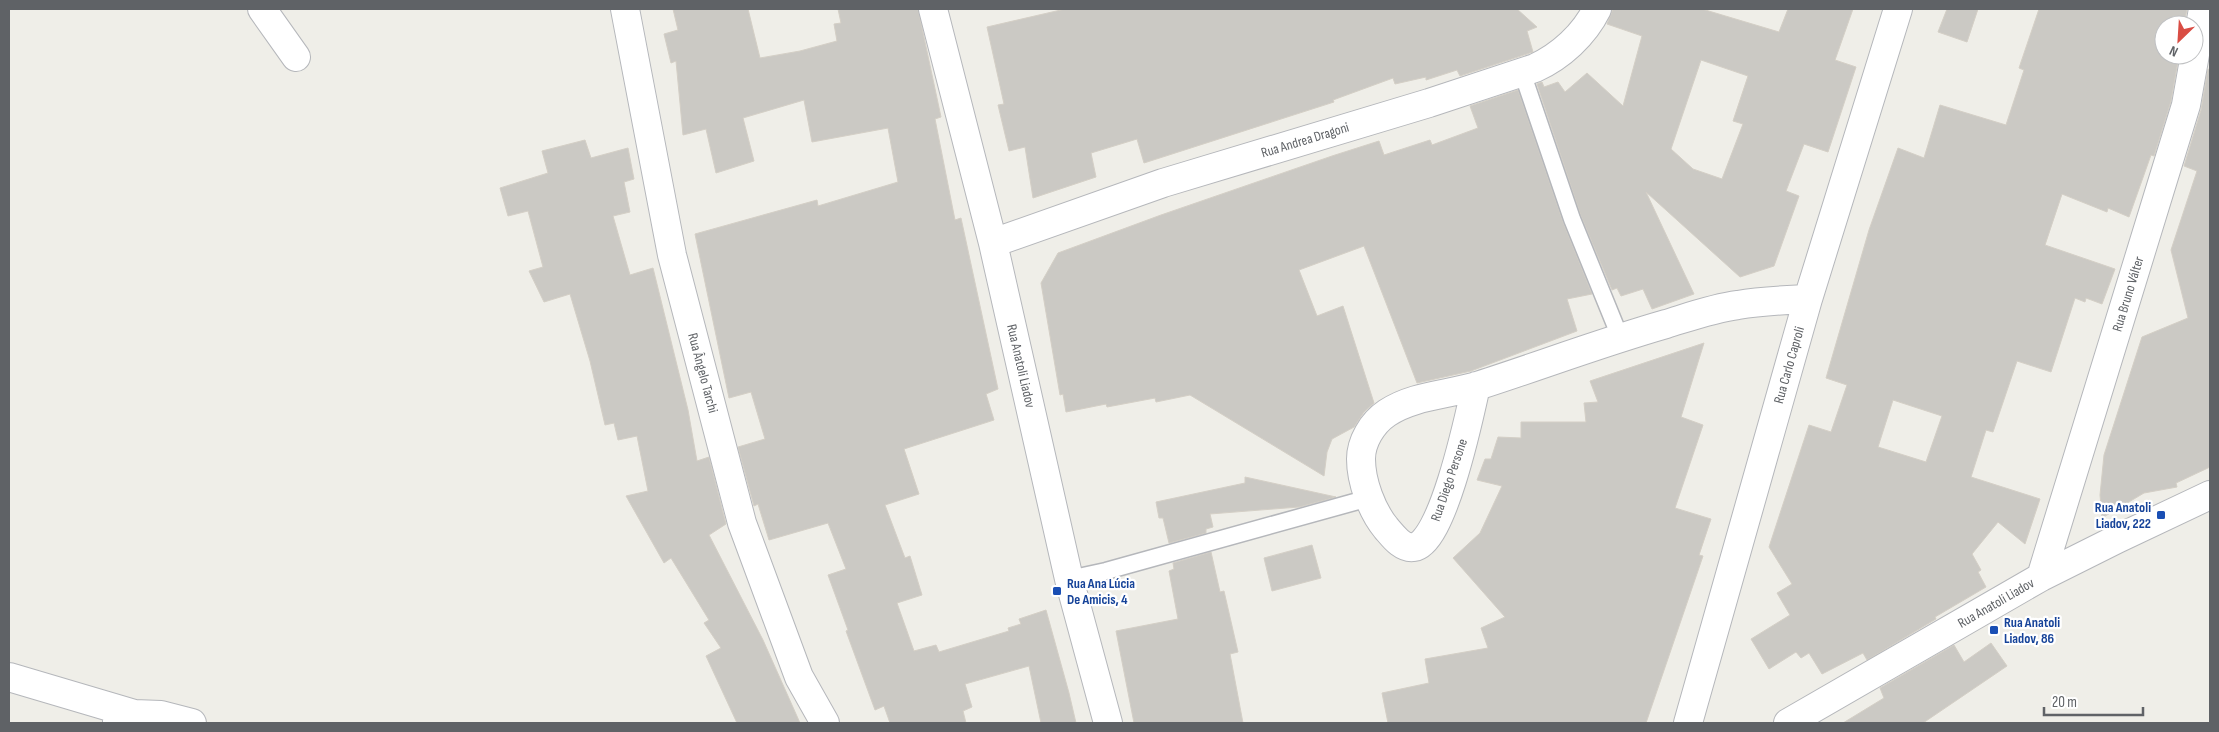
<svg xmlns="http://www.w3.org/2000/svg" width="2219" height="732" font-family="'Sofia Sans Condensed',sans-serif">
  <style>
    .building { fill: #cbc9c4; stroke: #d4cfc6; fill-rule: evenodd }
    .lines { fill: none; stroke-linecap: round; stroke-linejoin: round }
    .lane-casing { stroke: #b5b7bb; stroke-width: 19 }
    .street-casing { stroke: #b5b7bb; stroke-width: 30 }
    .lane { stroke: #fff; stroke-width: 16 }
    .street { stroke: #fff; stroke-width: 28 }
    .transit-dot { fill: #1a4fb4; stroke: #fff; stroke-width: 2 }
    .labels { text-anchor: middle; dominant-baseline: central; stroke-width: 4.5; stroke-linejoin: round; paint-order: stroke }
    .street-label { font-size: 14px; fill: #5f6266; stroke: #fff }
    .transit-label { font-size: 14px; font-weight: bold; fill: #164399; stroke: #fff; text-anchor: start }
  </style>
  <rect width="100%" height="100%" fill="#efeee8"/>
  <path class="building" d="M 673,9 L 748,9 L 760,58 L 800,51 L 837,41 L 834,24 L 841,23 L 838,9 L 918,9 L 941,117 L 935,119 L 955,220 L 961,218 L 998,389 L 986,394 L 994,420 L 904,449 L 919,494 L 885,505 L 905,558 L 910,556 L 922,595 L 897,603 L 914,651 L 936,645 L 939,652 L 1009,631 L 1008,628 L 1021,624 L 1019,619 L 1046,610 L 1069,693 L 1076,723 L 1041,723 L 1029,666 L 965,684 L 972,707 L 963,711 L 966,723 L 890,723 L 884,706 L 875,710 L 846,631 L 848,630 L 828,575 L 846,569 L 828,523 L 769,540 L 758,504 L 754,506 L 738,447 L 765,439 L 751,392 L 729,398 L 695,234 L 817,200 L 818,206 L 898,182 L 888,128 L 812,142 L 804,100 L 743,118 L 754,161 L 716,173 L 706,129 L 683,135 L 676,61 L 671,63 L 664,34 L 678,30 Z
    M 1065,9 L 1517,9 L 1537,27 L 1527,31 L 1533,52 L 1460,76 L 1457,70 L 1426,80 L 1426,77 L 1395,84 L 1393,78 L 1333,100 L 1334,102 L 1144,163 L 1137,139 L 1091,153 L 1096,177 L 1033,198 L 1025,147 L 1009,151 L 998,105 L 1004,104 L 987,27 Z
    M 1613,9 L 1702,9 L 1779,32 L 1788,9 L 1853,9 L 1835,60 L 1856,67 L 1828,152 L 1804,144 L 1786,191 L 1799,196 L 1774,266 L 1740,277 L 1646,192 L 1694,294 L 1652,309 L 1643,289 L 1621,296 L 1617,288 L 1612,290 L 1581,216 L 1537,84 L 1542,82 L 1544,87 L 1558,82 L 1565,92 L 1587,73 L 1623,106 L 1642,36 L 1607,24 ZM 1701,60 L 1748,76 L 1733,121 L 1743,124 L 1722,179 L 1693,169 L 1671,149 Z
    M 1947,9 L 1978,9 L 1967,42 L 1938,32 Z
    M 2039,9 L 2187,9 L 2184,25 L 2164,25 L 2164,55 L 2179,55 L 2171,101 L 2154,156 L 2151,155 L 2129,217 L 2108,208 L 2107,212 L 2062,194 L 2045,245 L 2115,269 L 2102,304 L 2086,298 L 2085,302 L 2075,298 L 2051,372 L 2017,361 L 1993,432 L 1986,430 L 1971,477 L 2040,499 L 2025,544 L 1998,522 L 1972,554 L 1981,570 L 1978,572 L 1986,587 L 1935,617 L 1936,619 L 1867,660 L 1863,653 L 1822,674 L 1809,653 L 1801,658 L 1796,652 L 1769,669 L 1751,639 L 1790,615 L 1777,593 L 1792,584 L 1769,547 L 1809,425 L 1831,432 L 1847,385 L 1826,378 L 1869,230 L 1898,148 L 1924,158 L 1940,105 L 2006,125 L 2024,70 L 2019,68 ZM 1893,400 L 1942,416 L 1926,462 L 1878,447 Z
    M 2208,69 L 2210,70 L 2210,467 L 2176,483 L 2177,487 L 2144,493 L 2102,518 L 2100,495 L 2104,455 L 2142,337 L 2188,318 L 2171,250 L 2197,171 L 2184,166 L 2201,110 Z
    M 1518,90 L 1563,222 L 1592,294 L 1567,299 L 1577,331 L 1471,371 L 1417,383 L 1364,246 L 1299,270 L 1317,316 L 1343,306 L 1374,403 L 1364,412 L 1354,427 L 1332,439 L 1327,452 L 1324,476 L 1190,395 L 1156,402 L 1155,398 L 1107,407 L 1106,404 L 1066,412 L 1063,394 L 1060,395 L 1041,283 L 1058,253 L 1161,215 L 1332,156 L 1379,141 L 1384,155 L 1430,140 L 1432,145 L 1478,128 L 1470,106 Z
    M 585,140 L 591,158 L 628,148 L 634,179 L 624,182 L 630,212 L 613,216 L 630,275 L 653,268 L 688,410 L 697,461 L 709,457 L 726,524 L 709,535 L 763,640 L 800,723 L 737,723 L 706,656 L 721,648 L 704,623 L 709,620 L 671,558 L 664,563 L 626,496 L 648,491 L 637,436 L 618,440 L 614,423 L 605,425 L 590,361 L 570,294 L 544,302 L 529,271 L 543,267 L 528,211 L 508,216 L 500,188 L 548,173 L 542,151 Z
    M 1704,343 L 1681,417 L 1703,425 L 1675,508 L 1711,519 L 1699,555 L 1703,556 L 1646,723 L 1388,723 L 1382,693 L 1429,683 L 1425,659 L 1488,648 L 1481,628 L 1505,617 L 1453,558 L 1480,533 L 1502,486 L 1477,480 L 1485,459 L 1491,459 L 1498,437 L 1521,438 L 1521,422 L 1586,422 L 1584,403 L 1598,402 L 1590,381 Z
    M 1245,477 L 1336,497 L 1299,507 L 1210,514 L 1213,527 L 1206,529 L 1206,533 L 1169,543 L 1163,518 L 1159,518 L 1156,502 L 1245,483 Z
    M 1312,545 L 1321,578 L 1272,591 L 1264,558 Z
    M 1211,552 L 1220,592 L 1224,591 L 1238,652 L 1230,654 L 1243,723 L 1134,723 L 1116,631 L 1178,619 L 1169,571 L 1174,569 L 1173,563 Z
    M 1991,643 L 2007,666 L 1923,723 L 1843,723 L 1884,698 L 1880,688 L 1954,645 L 1964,662 Z"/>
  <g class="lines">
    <g class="lane-casing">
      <path id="lane" d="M 1522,72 L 1572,219 L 1620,337
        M 1069,579 L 1106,571 L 1369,498"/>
    </g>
    <g class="street-casing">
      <path id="street" d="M 262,9 L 296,57
        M 625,9 L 672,255 L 742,523 L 799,677 L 825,723
        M 933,9 L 993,243 L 1069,579 L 1108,723
        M 993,243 L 1163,183 L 1429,103 L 1535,68 C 1561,56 1584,35 1597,9
        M 1476,386 C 1470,413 1443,543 1414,547 C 1402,549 1393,536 1386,528 C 1372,511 1361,482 1361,459 C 1361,442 1372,423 1387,413 C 1414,395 1449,395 1480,385 C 1542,365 1603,342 1666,324 C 1689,317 1714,308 1738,305 C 1761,301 1785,300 1808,299
        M 2041,577 L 2186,105 L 2203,9
        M 9,677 L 134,714
        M 117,722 L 134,714 L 161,715 L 192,723
        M 1688,723 L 1808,299 L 1898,9
        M 1788,723 L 2041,577 L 2117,539 L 2210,495"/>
    </g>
    <use href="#lane" class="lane"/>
    <use href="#street" class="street"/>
  </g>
  <g class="transit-dot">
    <rect x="2156" y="510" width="10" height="10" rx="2.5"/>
    <rect x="1052" y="586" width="10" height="10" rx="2.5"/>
    <rect x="1989" y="625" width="10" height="10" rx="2.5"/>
  </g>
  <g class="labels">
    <g class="street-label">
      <text transform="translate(1305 140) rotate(-17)">Rua Andrea Dragoni</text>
      <text transform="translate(2128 294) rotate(-73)">Rua Bruno Válter</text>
      <text transform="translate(1789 365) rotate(-74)">Rua Carlo Caproli</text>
      <text transform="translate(1021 366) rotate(77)">Rua Anatoli Liadov</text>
      <text transform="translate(703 373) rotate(75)">Rua Ângelo Tarchi</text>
      <text transform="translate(1449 480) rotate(-71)">Rua Diego Persone</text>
      <text transform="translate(1996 603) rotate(-30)">Rua Anatoli Liadov</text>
    </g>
    <g class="transit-label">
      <text x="2151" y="507" text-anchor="end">Rua Anatoli<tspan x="2151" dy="16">Liadov, 222</tspan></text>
      <text x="1067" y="583">Rua Ana Lúcia<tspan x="1067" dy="16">De Amicis, 4</tspan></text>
      <text x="2004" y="622">Rua Anatoli<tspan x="2004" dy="16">Liadov, 86</tspan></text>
    </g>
  </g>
  <rect width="2219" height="732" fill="none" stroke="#5f6266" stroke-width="20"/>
  <g transform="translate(2179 40) rotate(205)"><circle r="24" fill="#ffffff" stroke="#bfc0c2"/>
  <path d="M0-4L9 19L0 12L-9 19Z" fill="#d94d44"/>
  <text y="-8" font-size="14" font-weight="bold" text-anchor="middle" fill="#5f6266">N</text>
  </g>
  <path d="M2044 707v8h99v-8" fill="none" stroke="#5f6266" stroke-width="2.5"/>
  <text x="2052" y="707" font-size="15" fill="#5f6266" stroke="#ffffff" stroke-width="4" paint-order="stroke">20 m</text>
</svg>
